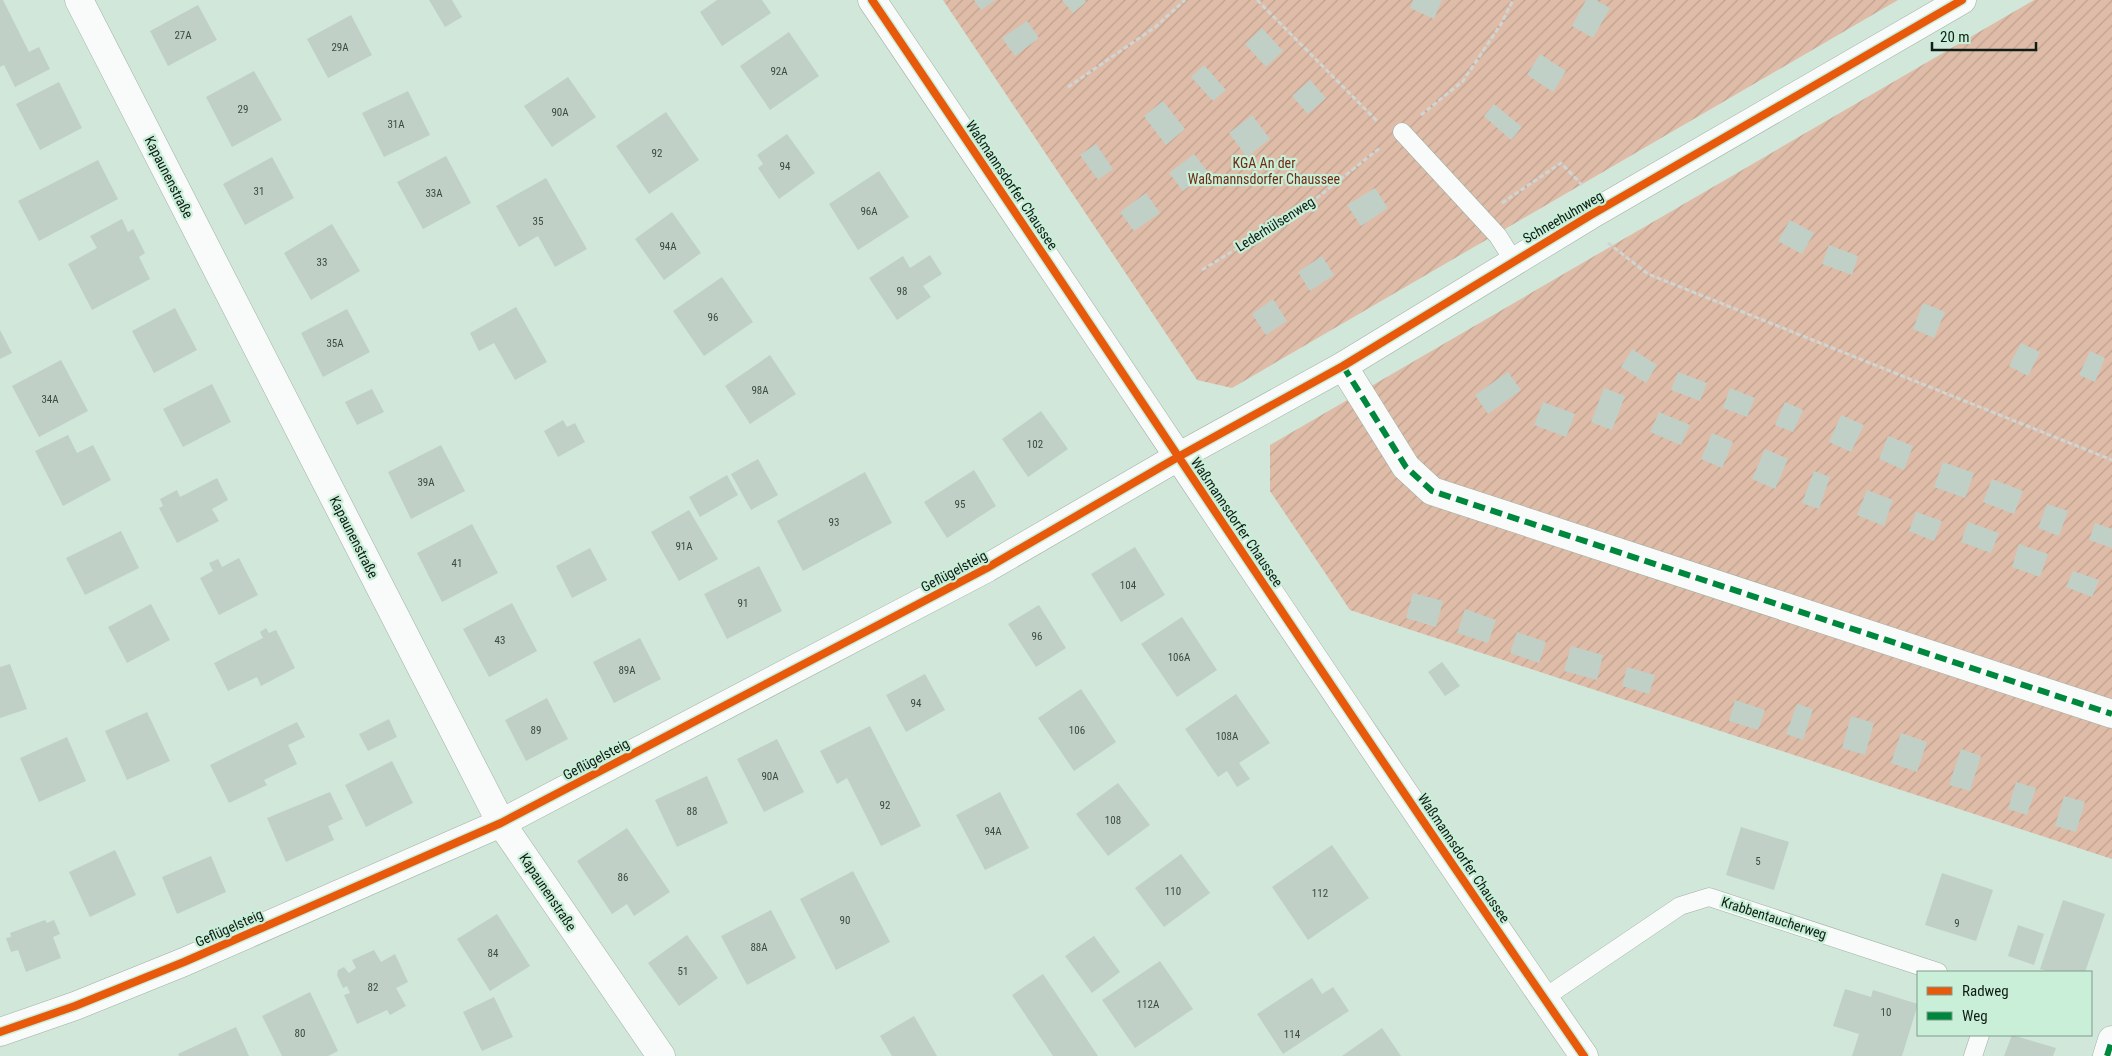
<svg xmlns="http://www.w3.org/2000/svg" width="2112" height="1056" font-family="'Roboto Condensed',sans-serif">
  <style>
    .garden { fill: url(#garden-furrows) }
    .building { fill: #c0d0c7 }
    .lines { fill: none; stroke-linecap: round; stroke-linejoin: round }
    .service-casing { stroke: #9fb0a6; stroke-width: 19 }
    .minor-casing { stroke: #9fb0a6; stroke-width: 29 }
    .tertiary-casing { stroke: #9fb0a6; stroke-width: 29 }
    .path { stroke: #cfd5d2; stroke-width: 3; stroke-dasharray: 5 2.5; stroke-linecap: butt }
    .service { stroke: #f8fbf9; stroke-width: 18 }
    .minor { stroke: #f8fbf9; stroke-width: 28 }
    .tertiary { stroke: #f8fbf9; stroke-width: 28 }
    .quiet { stroke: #00873e; stroke-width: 6; stroke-dasharray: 12 6; stroke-linecap: butt }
    .cycleway-casing { stroke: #c9efd8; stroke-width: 11 }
    .cycleway { stroke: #e8590c; stroke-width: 8 }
    .labels { text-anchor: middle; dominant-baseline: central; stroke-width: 4.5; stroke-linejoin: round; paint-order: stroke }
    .number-label { font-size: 11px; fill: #3b4a42 }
    .park-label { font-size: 14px; fill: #6f2c15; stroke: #c9efd8 }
    .street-label { font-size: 14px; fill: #0f1d15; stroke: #c9efd8 }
  </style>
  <defs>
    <pattern id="garden-furrows" width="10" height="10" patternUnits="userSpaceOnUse" patternTransform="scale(1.25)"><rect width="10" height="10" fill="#dfbca8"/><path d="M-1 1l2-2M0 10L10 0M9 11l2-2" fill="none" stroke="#bea190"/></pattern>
  </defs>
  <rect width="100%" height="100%" fill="#d1e7da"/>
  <path class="garden" d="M 943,0 L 1898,0 L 1232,388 L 1197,380 Z
    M 2034,0 L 2112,0 L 2112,859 L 1350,610 L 1270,491 L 1270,445 Z"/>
  <path class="building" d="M 0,0 L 3,0 L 29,52 L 39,47 L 50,69 L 15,87 L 4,65 L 0,67 Z
    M 429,0 L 452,0 L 462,17 L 445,27 Z
    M 717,0 L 762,0 L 771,13 L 722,46 L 700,12 Z
    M 974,0 L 996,0 L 981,10 Z
    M 1062,0 L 1084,0 L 1086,2 L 1073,13 Z
    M 1413,0 L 1442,0 L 1434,19 L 1410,8 Z
    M 1586,0 L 1596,0 L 1610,8 L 1593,38 L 1572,26 Z
    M 198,5 L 217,40 L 168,66 L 150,31 Z
    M 351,15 L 372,55 L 328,78 L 307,39 Z
    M 1027,21 L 1039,38 L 1015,56 L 1002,38 Z
    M 1262,28 L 1283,51 L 1266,67 L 1245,44 Z
    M 789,32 L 819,76 L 770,110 L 740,66 Z
    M 1540,54 L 1566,71 L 1553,92 L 1527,75 Z
    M 1204,65 L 1226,90 L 1213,101 L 1191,77 Z
    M 254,71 L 282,120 L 232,147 L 206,97 Z
    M 568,77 L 596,117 L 552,147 L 524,106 Z
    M 1310,80 L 1326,98 L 1308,114 L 1292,96 Z
    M 59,82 L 82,128 L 40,150 L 16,104 Z
    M 408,91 L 430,135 L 384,157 L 362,113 Z
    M 1163,101 L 1185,129 L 1166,145 L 1144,116 Z
    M 1494,104 L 1522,127 L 1511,140 L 1484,116 Z
    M 666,112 L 699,160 L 649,194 L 616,146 Z
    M 1252,115 L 1270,139 L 1247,157 L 1229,133 Z
    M 787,134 L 815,173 L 779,199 L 758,168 L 763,164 L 757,155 Z
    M 1096,144 L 1113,169 L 1098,180 L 1080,155 Z
    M 1194,154 L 1208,172 L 1183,191 L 1169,173 Z
    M 446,156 L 471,203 L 423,229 L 397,182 Z
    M 272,157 L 294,198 L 245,225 L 223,184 Z
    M 98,160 L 118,199 L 39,241 L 18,201 Z
    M 879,171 L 909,217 L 858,250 L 829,204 Z
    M 546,178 L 587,249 L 555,267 L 538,236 L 519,247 L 496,206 Z
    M 1375,188 L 1388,208 L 1361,226 L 1347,205 Z
    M 1146,193 L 1160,213 L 1134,231 L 1120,212 Z
    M 672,212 L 701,253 L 664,280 L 635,239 Z
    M 122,219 L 128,232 L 133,229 L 145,253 L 139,257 L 150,279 L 92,310 L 68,264 L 97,248 L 90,236 Z
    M 1790,220 L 1814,233 L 1802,254 L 1778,241 Z
    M 332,224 L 360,271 L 311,300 L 284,253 Z
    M 1829,245 L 1858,256 L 1852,275 L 1822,264 Z
    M 930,255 L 942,274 L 923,286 L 931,297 L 897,320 L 869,278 L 903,256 L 910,268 Z
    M 1322,256 L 1334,275 L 1310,291 L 1298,272 Z
    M 722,277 L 753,322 L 704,356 L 673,311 Z
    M 1273,299 L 1287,321 L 1266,335 L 1252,314 Z
    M 1923,303 L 1945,312 L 1934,338 L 1913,329 Z
    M 516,307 L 547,362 L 515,380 L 494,343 L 479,351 L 470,333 Z
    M 175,308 L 197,350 L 154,373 L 132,331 Z
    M 347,309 L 370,352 L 323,377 L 301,333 Z
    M 0,330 L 12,353 L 0,359 Z
    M 2021,343 L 2040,352 L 2028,376 L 2009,366 Z
    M 1632,349 L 1657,365 L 1646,383 L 1621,367 Z
    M 2090,351 L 2105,358 L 2095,382 L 2079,375 Z
    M 770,355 L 796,394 L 750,424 L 725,386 Z
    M 61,360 L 88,411 L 39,437 L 12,386 Z
    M 1508,372 L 1521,390 L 1488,414 L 1475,395 Z
    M 1678,372 L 1707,383 L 1700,401 L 1671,390 Z
    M 212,384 L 231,422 L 183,447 L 163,409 Z
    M 1604,388 L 1625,396 L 1612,430 L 1591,422 Z
    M 1730,388 L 1755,398 L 1747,417 L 1723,408 Z
    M 372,389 L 384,412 L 357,425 L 345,402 Z
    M 1543,402 L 1575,414 L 1566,437 L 1534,425 Z
    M 1785,402 L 1803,410 L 1793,432 L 1775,425 Z
    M 1041,411 L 1068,449 L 1028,477 L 1002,439 Z
    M 1659,412 L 1690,425 L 1681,445 L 1650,432 Z
    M 1841,415 L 1864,425 L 1851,452 L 1829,442 Z
    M 563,420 L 567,427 L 575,423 L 585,442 L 558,457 L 544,431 Z
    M 1712,433 L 1733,442 L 1722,468 L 1701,459 Z
    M 68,435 L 77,453 L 93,445 L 111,480 L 63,506 L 35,451 Z
    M 1888,436 L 1913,446 L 1904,470 L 1879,459 Z
    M 441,445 L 465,491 L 411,519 L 388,472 Z
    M 1765,449 L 1788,459 L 1775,489 L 1752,479 Z
    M 758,459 L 778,495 L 751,510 L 731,474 Z
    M 1943,462 L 1974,473 L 1965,498 L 1934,487 Z
    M 974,470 L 996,506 L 947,538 L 924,502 Z
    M 1814,471 L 1830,477 L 1819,509 L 1802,503 Z
    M 865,472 L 892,523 L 803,571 L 777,521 Z
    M 727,475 L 738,495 L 700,517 L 689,497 Z
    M 217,478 L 228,500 L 212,509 L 219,521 L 177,543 L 159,508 L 163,506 L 160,499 L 177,490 L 180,497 Z
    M 1992,479 L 2023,491 L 2014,514 L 1983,502 Z
    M 1867,490 L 1893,500 L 1884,526 L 1857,515 Z
    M 2047,504 L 2068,511 L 2059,536 L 2038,528 Z
    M 689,510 L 718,559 L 679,581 L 651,532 Z
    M 1916,512 L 1942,521 L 1934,541 L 1909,531 Z
    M 1968,522 L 1999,533 L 1991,553 L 1961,542 Z
    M 2095,523 L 2112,529 L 2112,548 L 2089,540 Z
    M 472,524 L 498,573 L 442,602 L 417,553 Z
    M 121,531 L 139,568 L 85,595 L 66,558 Z
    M 2019,544 L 2048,554 L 2040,577 L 2012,567 Z
    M 1135,547 L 1165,595 L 1121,622 L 1091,574 Z
    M 590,548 L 607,580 L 572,598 L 556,566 Z
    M 239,558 L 258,595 L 219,615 L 200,578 L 213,571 L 209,563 L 218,559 L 222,567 Z
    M 759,566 L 782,611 L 727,639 L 704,594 Z
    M 2073,571 L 2099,580 L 2092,597 L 2066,587 Z
    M 1413,593 L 1443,601 L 1436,627 L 1406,618 Z
    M 512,603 L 537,651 L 489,677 L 463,629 Z
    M 151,604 L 170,640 L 127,663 L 108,627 Z
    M 1039,605 L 1066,648 L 1036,667 L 1008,624 Z
    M 1465,609 L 1496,620 L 1488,643 L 1457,633 Z
    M 1182,617 L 1217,670 L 1177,697 L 1141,644 Z
    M 266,628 L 269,633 L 276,630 L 295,668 L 261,686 L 257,677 L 228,691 L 214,663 L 263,638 L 260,632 Z
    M 1517,632 L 1546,642 L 1539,663 L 1510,653 Z
    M 640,638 L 661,679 L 614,703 L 593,662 Z
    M 1571,646 L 1603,655 L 1597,680 L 1564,671 Z
    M 1442,662 L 1460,686 L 1445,696 L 1428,672 Z
    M 10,664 L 27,709 L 0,718 L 0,667 Z
    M 1627,667 L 1655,675 L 1649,694 L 1622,686 Z
    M 925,674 L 945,710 L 906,732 L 886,695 Z
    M 1081,689 L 1116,742 L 1074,771 L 1038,718 Z
    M 1236,694 L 1270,743 L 1239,763 L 1250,779 L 1237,787 L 1227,771 L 1218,777 L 1185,729 Z
    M 547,698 L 568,739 L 526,761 L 505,720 Z
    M 1735,700 L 1765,710 L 1758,730 L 1729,721 Z
    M 1797,704 L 1813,709 L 1803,740 L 1786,734 Z
    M 147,712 L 170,761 L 127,780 L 105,731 Z
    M 1851,716 L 1874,723 L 1865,755 L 1842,748 Z
    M 389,719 L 397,737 L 368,751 L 359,734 Z
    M 297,722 L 305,737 L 288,745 L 297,764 L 264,780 L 267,785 L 229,803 L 210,765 Z
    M 870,726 L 921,826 L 881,846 L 847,778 L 837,784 L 820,751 Z
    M 1901,733 L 1927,742 L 1917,772 L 1891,763 Z
    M 67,737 L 86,781 L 39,802 L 20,758 Z
    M 777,739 L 804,792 L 764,812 L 737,759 Z
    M 1961,749 L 1981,756 L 1970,791 L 1949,785 Z
    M 392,761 L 413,803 L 366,827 L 345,785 Z
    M 707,776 L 728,823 L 677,847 L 655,800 Z
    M 2016,782 L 2036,788 L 2027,815 L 2008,809 Z
    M 1118,783 L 1150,825 L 1108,856 L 1076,814 Z
    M 330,792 L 343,819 L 328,826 L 334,840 L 286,862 L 267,818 Z
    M 1000,792 L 1029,848 L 985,870 L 956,815 Z
    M 2064,796 L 2085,802 L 2076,832 L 2055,826 Z
    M 1741,827 L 1789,842 L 1774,890 L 1726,875 Z
    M 627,828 L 670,892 L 634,916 L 627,904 L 612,914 L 577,861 Z
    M 1332,845 L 1369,898 L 1308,940 L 1272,887 Z
    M 115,850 L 136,895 L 90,917 L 69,872 Z
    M 1181,854 L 1210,893 L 1164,927 L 1135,888 Z
    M 211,856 L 226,892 L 177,914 L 162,877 Z
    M 853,871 L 890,942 L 836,970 L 800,899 Z
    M 1942,873 L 1993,890 L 1976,941 L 1925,925 Z
    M 2063,900 L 2105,914 L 2085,972 L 2050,972 L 2040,969 Z
    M 771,910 L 796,958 L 747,985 L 721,936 Z
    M 497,914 L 530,966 L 490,991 L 457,939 Z
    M 45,920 L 47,923 L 54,920 L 60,934 L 53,937 L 61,958 L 26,972 L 18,950 L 11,952 L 6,938 L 11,937 L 10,933 Z
    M 2018,925 L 2044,934 L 2034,965 L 2008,956 Z
    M 687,935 L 718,978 L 679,1006 L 648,963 Z
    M 1094,936 L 1120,972 L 1092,993 L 1065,956 Z
    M 374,950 L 381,962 L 395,954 L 408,982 L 396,988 L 406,1006 L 390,1015 L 387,1010 L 357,1024 L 344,995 L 350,993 L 347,986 L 343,988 L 337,975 L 338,970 L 344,967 L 349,973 L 356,968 L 352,960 Z
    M 1160,961 L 1193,1009 L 1135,1048 L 1102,1000 Z
    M 1043,974 L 1098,1056 L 1053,1056 L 1012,995 Z
    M 1312,978 L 1322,994 L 1333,987 L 1349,1011 L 1283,1054 L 1257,1014 Z
    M 1845,989 L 1871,997 L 1873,990 L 1918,1004 L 1902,1056 L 1852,1056 L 1859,1034 L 1833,1026 Z
    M 310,992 L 338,1051 L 328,1056 L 282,1056 L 262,1016 Z
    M 494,997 L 513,1037 L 482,1051 L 463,1012 Z
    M 914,1016 L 937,1056 L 892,1056 L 880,1036 Z
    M 236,1027 L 249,1056 L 179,1056 L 178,1054 Z
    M 1382,1028 L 1401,1056 L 1342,1056 Z
    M 2012,1035 L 2056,1048 L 2053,1056 L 2004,1056 Z"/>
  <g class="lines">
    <g class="service-casing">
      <path id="service" d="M 1402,132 L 1498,236 L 1513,260
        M 1544,998 L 1680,906 L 1709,897 L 1938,972
        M 1973,1056 L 1980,1035"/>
    </g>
    <g class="minor-casing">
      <path id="minor" d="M 79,0 L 501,823 L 661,1056
        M 1343,366 L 1406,467 L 1432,491 L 2112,714
        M 0,1032 L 75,1006 L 184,962 L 501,823 L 987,568 L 1178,457 L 1343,366 L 1589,216 L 1962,0
        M 2107,1056 L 2112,1040"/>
    </g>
    <g class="tertiary-casing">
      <path id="tertiary" d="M 872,0 C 1110,351 1342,707 1584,1056"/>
    </g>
    <path class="path" d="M 1257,0 L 1377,121
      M 1068,87 L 1154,28 L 1185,0
      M 1421,115 L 1463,81 L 1501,24 L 1513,0
      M 1502,203 L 1561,163 L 1582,185
      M 1608,243 L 1648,274 L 2112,460
      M 1202,270 L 1308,205 L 1381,147"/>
    <use href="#service" class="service"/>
    <use href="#minor" class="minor"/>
    <use href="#tertiary" class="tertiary"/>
    <path class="quiet" d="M 1343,366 L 1406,467 L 1432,491 L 2112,714
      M 2107,1056 L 2112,1040"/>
    <g class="cycleway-casing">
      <path id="cycleway" d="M 872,0 C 1110,351 1342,707 1584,1056
        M 0,1032 L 75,1006 L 184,962 L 501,823 L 987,568 L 1178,457 L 1343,366 L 1589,216 L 1962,0"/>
    </g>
    <use href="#cycleway" class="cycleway"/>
  </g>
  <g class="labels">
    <g class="number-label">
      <text x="183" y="35">27A</text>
      <text x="340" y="47">29A</text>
      <text x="779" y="71">92A</text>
      <text x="243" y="109">29</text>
      <text x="560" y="112">90A</text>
      <text x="396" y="124">31A</text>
      <text x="657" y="153">92</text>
      <text x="785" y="166">94</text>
      <text x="259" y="191">31</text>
      <text x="434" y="193">33A</text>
      <text x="869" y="211">96A</text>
      <text x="538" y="221">35</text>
      <text x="668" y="246">94A</text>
      <text x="322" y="262">33</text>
      <text x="902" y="291">98</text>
      <text x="713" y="317">96</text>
      <text x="335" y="343">35A</text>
      <text x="760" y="390">98A</text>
      <text x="50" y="399">34A</text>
      <text x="1035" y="444">102</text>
      <text x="426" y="482">39A</text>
      <text x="960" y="504">95</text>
      <text x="834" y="522">93</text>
      <text x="684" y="546">91A</text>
      <text x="457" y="563">41</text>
      <text x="1128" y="585">104</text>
      <text x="743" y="603">91</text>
      <text x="1037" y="636">96</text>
      <text x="500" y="640">43</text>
      <text x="1179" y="657">106A</text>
      <text x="627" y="670">89A</text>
      <text x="916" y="703">94</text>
      <text x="536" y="730">89</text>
      <text x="1077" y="730">106</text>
      <text x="1227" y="736">108A</text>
      <text x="770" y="776">90A</text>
      <text x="885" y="805">92</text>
      <text x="692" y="811">88</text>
      <text x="1113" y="820">108</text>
      <text x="993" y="831">94A</text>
      <text x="1758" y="861">5</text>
      <text x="623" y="877">86</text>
      <text x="1173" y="891">110</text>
      <text x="1320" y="893">112</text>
      <text x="845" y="920">90</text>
      <text x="1957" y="923">9</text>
      <text x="759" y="947">88A</text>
      <text x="493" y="953">84</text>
      <text x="683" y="971">51</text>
      <text x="373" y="987">82</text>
      <text x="1148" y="1004">112A</text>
      <text x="1886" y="1012">10</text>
      <text x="300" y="1033">80</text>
      <text x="1292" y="1034">114</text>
    </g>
    <g class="park-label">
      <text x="1264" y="163">KGA An der<tspan x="1264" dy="16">Waßmannsdorfer Chaussee</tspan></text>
    </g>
    <g class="street-label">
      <text transform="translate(169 177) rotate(63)">Kapaunenstraße</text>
      <text transform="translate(1012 185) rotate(56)">Waßmannsdorfer Chaussee</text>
      <text transform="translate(1563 217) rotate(-30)">Schneehuhnweg</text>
      <text transform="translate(1275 224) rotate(-32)">Lederhülsenweg</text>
      <text transform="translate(1237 522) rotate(56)">Waßmannsdorfer Chaussee</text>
      <text transform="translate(354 537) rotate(63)">Kapaunenstraße</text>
      <text transform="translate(954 571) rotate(-28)">Geflügelsteig</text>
      <text transform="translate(596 759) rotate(-28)">Geflügelsteig</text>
      <text transform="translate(1464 858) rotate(56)">Waßmannsdorfer Chaussee</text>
      <text transform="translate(548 892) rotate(56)">Kapaunenstraße</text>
      <text transform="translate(1774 918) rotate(18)">Krabbentaucherweg</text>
      <text transform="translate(229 928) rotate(-24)">Geflügelsteig</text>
    </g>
  </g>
  <rect x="1917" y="971" width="175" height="65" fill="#c9efd8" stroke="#7f9b8a"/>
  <rect x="1927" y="987" width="25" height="8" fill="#e8590c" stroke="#7f9b8a"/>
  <text x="1962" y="996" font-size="15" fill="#0f1d15">Radweg</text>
  <rect x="1927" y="1012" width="25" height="8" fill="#00873e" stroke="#7f9b8a"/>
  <text x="1962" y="1021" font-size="15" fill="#0f1d15">Weg</text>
  <path d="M1932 42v8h104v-8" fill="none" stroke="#0f1d15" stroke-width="2.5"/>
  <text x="1940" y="42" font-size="15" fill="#0f1d15" stroke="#c9efd8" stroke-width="4" paint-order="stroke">20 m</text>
</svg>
